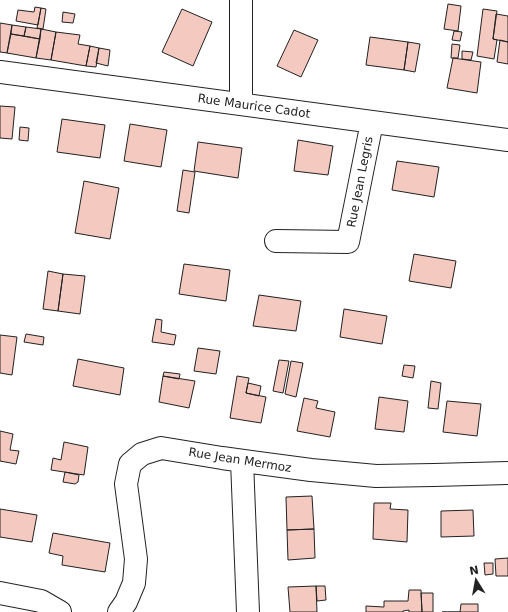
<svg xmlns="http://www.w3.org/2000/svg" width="508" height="612" font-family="'DejaVu Sans',sans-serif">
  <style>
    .building { fill: #f3c9c0; stroke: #222 }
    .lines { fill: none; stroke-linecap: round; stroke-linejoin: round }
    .minor-casing { stroke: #222; stroke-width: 24 }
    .minor { stroke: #fff; stroke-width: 22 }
    .labels { text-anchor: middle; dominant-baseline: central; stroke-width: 3; stroke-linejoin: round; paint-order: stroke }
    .street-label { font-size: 12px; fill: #222; stroke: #fff }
  </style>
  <rect width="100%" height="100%" fill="#fff"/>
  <path class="building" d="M 448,4 L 461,6 L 458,31 L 444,29 Z
    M 35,7 L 41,8 L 38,25 L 16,21 L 18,10 L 34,12 Z
    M 41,8 L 46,9 L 43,29 L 37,28 Z
    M 182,9 L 212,22 L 193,66 L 162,52 Z
    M 483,9 L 497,11 L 493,39 L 497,40 L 494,59 L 477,56 Z
    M 63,12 L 75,14 L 73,23 L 62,22 Z
    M 496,14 L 508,16 L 508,42 L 493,39 Z
    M 0,23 L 12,25 L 7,53 L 0,52 Z
    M 12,25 L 26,27 L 24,36 L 11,34 Z
    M 26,27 L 41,29 L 40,39 L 24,36 Z
    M 41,29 L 56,32 L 51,60 L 36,58 Z
    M 294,30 L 318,40 L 301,77 L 277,66 Z
    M 454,31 L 462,32 L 460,41 L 452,40 Z
    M 56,32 L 80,35 L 78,44 L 90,46 L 86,66 L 51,60 Z
    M 11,34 L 40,39 L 36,58 L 7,53 Z
    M 370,37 L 408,42 L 404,70 L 366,65 Z
    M 500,40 L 508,42 L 508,64 L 497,62 Z
    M 408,42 L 420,44 L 415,72 L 404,70 Z
    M 452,44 L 460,45 L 458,58 L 451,58 Z
    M 90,46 L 99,48 L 96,67 L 86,66 Z
    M 99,48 L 110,50 L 108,66 L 96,63 Z
    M 462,51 L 473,52 L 471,60 L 462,59 Z
    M 453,58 L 481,62 L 477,93 L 447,88 Z
    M 0,106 L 15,107 L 12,139 L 0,138 Z
    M 62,119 L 105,125 L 100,158 L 57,152 Z
    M 130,124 L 167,130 L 161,167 L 124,161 Z
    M 20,127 L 29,128 L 28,141 L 19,140 Z
    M 298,140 L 333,146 L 328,175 L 294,171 Z
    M 198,142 L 242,148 L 238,178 L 194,171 Z
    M 397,161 L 439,167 L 434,197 L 392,190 Z
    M 183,170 L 195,172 L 189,213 L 177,211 Z
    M 84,181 L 119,188 L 110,239 L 75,233 Z
    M 414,254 L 456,261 L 451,288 L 409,281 Z
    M 184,264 L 230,270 L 226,301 L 179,294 Z
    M 48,271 L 63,274 L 58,311 L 43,309 Z
    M 63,274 L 85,276 L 80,314 L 58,311 Z
    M 259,295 L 301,301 L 296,331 L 253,326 Z
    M 344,309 L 387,316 L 382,344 L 340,337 Z
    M 156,319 L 162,320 L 161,332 L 176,335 L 174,345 L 152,342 Z
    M 26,334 L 44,337 L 43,345 L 24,342 Z
    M 0,335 L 17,337 L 12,375 L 0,373 Z
    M 198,348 L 220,351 L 216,374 L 194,371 Z
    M 78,359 L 124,368 L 120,395 L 73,386 Z
    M 279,360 L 289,361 L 283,393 L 273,391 Z
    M 291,361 L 303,363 L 296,397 L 285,394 Z
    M 404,365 L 415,366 L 413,378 L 402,376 Z
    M 164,372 L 180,374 L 179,379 L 163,376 Z
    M 163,376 L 195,381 L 189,408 L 159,402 Z
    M 237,376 L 249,378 L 246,393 L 266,397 L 261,423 L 230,418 Z
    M 431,381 L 441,383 L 438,409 L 428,408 Z
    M 248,383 L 261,386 L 259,396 L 246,393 Z
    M 379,397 L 408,401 L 404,432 L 375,429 Z
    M 304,398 L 318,401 L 316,408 L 335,412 L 330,437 L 297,431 Z
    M 447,401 L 481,404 L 477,436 L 443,432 Z
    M 0,431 L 13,434 L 10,450 L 19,451 L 16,464 L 0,461 Z
    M 64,442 L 88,447 L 84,475 L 51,470 L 53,458 L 61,460 Z
    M 65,472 L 79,475 L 78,482 L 75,484 L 63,482 Z
    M 312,496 L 314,529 L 287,530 L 286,497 Z
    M 374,503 L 391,503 L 390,509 L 408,510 L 407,542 L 373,539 Z
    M 0,509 L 37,515 L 32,542 L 0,537 Z
    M 473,510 L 474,536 L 441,537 L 441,511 Z
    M 314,529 L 315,558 L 288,560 L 287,530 Z
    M 53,533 L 110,543 L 105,572 L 62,565 L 63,556 L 49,553 Z
    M 508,558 L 508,576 L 496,576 L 495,559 Z
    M 484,563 L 493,563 L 493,574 L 485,575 Z
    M 316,586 L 317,612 L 290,612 L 288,587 Z
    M 316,586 L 325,586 L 326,600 L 317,601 Z
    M 409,590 L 421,590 L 422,612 L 409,612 L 409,610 L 403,611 L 403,612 L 366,612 L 366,606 L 384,607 L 384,601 L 408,601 Z
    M 421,593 L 433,593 L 433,612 L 422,612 Z
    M 461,604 L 478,604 L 478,612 L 442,612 L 460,612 Z"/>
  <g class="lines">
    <g class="minor-casing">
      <path id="minor" d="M 241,0 L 241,104
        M 0,72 L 508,140
        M 276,241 L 348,242 L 372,122
        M 242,461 L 248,612
        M 0,593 L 41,601 L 60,612
        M 119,612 L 126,602 L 134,583 L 136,559 L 126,484 L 130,464 L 142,454 L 161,448 L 222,458 L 311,470 L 376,476 L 434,475 L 508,473"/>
    </g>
    <use href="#minor" class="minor"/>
  </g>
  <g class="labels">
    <g class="street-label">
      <text transform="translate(254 106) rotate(8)">Rue Maurice Cadot</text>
      <text transform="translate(360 182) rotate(-79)">Rue Jean Legris</text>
      <text transform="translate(240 460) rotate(9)">Rue Jean Mermoz</text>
    </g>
  </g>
  <g transform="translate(476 580) rotate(349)" stroke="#ffffff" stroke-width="3" paint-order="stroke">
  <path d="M0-3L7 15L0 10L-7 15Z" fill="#222222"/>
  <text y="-6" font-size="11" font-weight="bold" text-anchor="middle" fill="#222222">N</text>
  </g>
</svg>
